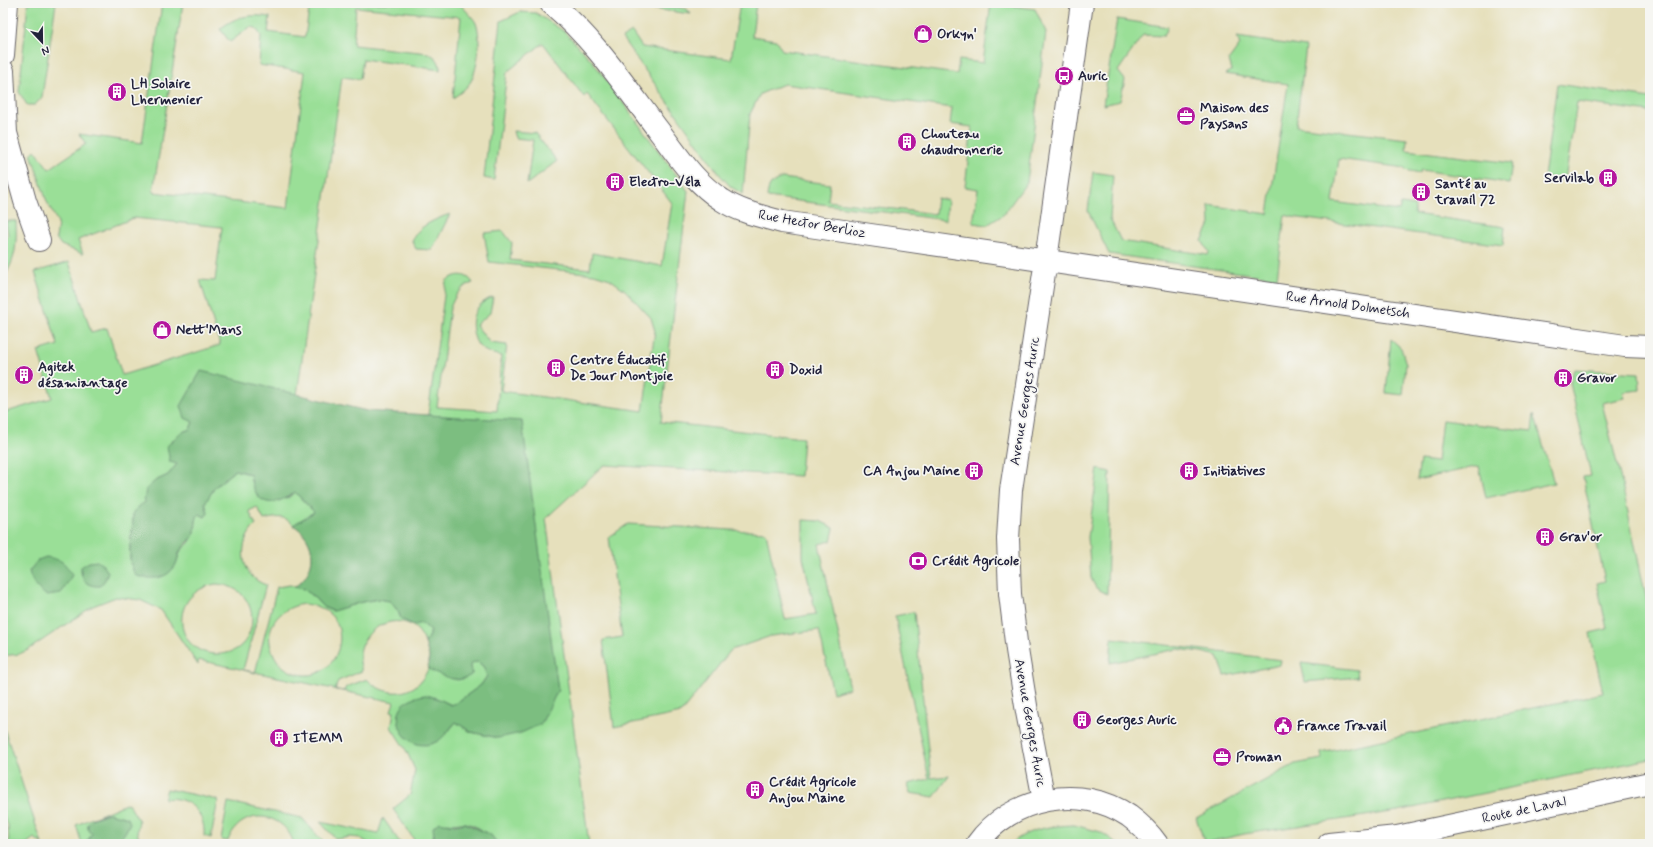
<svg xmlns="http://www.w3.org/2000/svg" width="1653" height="847" font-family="Mynerve,sans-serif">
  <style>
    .green { fill: #9adf97; stroke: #5e8069; fill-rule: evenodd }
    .forest { fill: #7bbe80; stroke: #4e705e }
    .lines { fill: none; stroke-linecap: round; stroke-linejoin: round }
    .minor-casing { stroke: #676468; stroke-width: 24 }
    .primary-casing { stroke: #676468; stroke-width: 24 }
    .minor { stroke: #fff; stroke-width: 22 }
    .primary { stroke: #fff; stroke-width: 22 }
    .labels { text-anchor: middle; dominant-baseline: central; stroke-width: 3.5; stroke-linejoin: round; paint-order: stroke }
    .poi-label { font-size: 14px; font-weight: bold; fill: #22223b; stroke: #f6f6f2; text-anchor: start }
    .street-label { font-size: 14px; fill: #22223b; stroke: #f6f6f2 }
  </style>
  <rect width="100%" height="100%" fill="#f6f6f2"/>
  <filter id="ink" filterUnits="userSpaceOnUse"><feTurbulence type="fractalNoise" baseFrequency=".025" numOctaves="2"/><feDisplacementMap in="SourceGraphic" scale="8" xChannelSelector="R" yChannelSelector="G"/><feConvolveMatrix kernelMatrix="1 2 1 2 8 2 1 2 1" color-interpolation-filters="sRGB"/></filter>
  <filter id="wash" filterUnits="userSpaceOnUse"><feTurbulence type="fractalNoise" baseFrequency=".012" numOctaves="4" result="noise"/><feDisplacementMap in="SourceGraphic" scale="16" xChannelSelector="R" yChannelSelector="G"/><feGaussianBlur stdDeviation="0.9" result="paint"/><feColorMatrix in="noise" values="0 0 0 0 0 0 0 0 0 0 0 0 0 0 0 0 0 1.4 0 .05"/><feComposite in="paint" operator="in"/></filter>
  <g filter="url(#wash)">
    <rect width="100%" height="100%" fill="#e6e0bc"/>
    <path class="green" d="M 28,3 L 56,3 L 42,97 L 35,105 L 27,105 L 19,92 Z
      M 162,3 L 183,3 L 153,192 L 288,208 L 305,72 L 259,65 L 261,36 L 256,28 L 250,27 L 230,42 L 220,29 C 236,16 249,14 270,17 L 268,32 L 305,37 L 310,3 L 457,3 L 460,4 C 465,10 473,17 476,23 C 482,37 478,68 471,81 C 467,88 460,93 453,98 L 461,17 L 356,7 L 353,45 L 428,53 C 436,57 440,61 440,70 L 363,59 L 360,79 L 342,77 L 297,395 L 223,377 L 193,422 L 190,429 L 180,433 L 177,464 L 168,475 L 155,481 L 144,502 L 133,513 C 134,529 127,548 131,564 C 132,568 134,572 136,576 L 175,566 L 181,550 L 189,543 L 195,533 L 196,518 L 199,513 L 205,517 L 208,513 L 205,503 L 215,487 L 235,470 L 250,474 L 251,482 L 288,498 L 295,492 L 314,512 L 293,525 C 286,515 275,517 264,520 L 257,507 L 249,511 L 256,525 C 237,542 239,576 266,585 L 243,670 L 255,673 L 277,587 L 290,585 L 304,589 L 314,597 L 323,607 L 332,611 L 362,602 L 378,599 L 390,601 L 398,611 L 401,619 L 422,623 L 431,631 L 425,643 C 411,601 347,626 362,671 L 338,681 L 335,690 L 344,691 L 346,687 L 367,679 C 380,694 405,698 420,682 C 423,678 426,674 428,669 L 447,677 L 458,680 L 472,674 L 471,663 L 478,662 L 483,666 L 487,676 L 481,685 L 456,703 L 452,705 L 436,698 L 447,733 L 456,722 L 471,732 L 498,738 L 522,422 L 428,415 L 446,281 C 455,274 466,272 473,283 C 459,287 455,296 450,308 L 437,407 L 497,411 L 501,356 C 494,354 487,353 481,348 C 476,344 474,337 473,331 C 470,314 478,303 493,297 L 490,313 L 476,325 L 490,343 L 507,345 L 501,391 L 643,411 L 655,331 L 651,318 L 625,290 L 610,279 L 594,274 L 489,262 L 484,233 L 503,231 L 512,243 L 510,260 L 590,269 L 592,253 L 662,266 L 672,203 L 587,94 L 584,97 L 543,43 L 507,72 L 494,180 L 484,178 L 501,21 L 520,12 L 536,13 L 565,32 L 593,62 L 688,191 L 661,422 L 803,438 L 800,476 L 604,465 L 546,518 L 589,844 L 498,844 C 492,836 476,825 466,823 C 460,822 455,825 447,823 L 433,835 L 435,844 L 417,844 L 393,809 L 410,795 L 415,770 L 407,752 L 391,727 L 394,712 L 391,711 L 394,702 L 198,660 L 198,665 L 161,610 L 140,600 L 116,597 L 93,606 L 28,650 L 19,654 L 3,656 L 3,413 L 52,398 L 38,351 L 58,345 L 35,272 L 69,262 L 91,332 L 107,328 L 122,375 L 220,345 L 200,280 L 215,281 L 222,227 L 134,218 L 78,240 L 83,254 L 61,245 L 56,238 L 58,223 L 47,202 L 31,154 L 35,150 L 49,169 L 86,144 L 79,134 L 142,143 ZM 216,584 C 266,586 262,657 215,654 C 173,652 168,592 216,584 ZM 303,604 C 365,608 340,692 292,672 C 283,668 277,662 273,653 C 262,628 279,608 303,604 Z
      M 632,3 L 660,3 L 662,5 L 687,9 L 691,14 L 630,6 Z
      M 740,3 L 756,3 L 752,36 L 776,40 L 782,50 L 957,74 L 959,60 L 983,63 L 991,3 L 1035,9 L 1046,32 L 1027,182 L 1003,215 L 987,225 L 973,223 L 978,189 L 965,187 L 972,127 L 950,124 L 952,108 L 784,84 L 760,94 L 750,114 L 743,194 L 731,187 L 720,175 L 622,38 L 632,32 L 642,47 L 731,59 Z
      M 1117,19 L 1168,27 L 1164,36 L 1143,35 L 1118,71 L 1125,80 L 1120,101 L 1103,105 Z
      M 1237,37 L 1306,47 L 1296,126 L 1407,139 L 1406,150 L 1512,163 L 1509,183 L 1421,170 L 1420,173 L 1405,170 L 1405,168 L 1339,159 L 1333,202 L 1399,211 L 1401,204 L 1415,206 L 1414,214 L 1505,227 L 1503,245 L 1292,217 L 1285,215 L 1277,278 L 1109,254 L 1088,211 L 1093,172 L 1113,175 L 1110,219 L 1121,241 L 1208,255 L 1209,252 L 1202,241 L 1210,224 L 1209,205 L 1268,214 L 1288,84 L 1225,74 L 1232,70 L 1229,60 L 1240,45 Z
      M 1557,84 L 1650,98 L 1650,112 L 1577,102 L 1565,180 L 1544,177 Z
      M 513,131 L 535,133 L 557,161 L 527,184 L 533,140 L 515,138 Z
      M 782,178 L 830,184 L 828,201 L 935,214 L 937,198 L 948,200 L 946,220 L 767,197 C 768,186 771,182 782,178 Z
      M 450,214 L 432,250 L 416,249 L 412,241 C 417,226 436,219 450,214 Z
      M 6,221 L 16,221 C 17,245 16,259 3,279 L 3,241 L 8,235 Z
      M 1391,339 L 1401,348 L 1406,364 L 1403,395 L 1386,393 Z
      M 1574,369 L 1639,373 L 1640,390 L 1623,392 L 1625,398 L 1602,403 L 1622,484 L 1650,616 L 1650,759 L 1398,811 L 1244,834 L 1205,843 L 1196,818 L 1295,764 L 1322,759 L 1321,753 L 1603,693 L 1590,633 L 1607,629 L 1597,583 L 1605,581 L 1583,477 L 1591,476 L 1570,383 Z
      M 1534,414 L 1554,483 L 1486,498 L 1479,466 L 1417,480 L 1420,460 L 1437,462 L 1442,420 L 1532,431 Z
      M 1098,469 L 1110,472 L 1107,594 L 1096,588 L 1091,578 L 1088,537 Z
      M 803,520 L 820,521 L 834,528 L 831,541 L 819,544 L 850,688 L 833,693 L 819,630 L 771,636 L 731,650 L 681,713 L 614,727 L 603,640 L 622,637 L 609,537 L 628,524 L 766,532 L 785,619 L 816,614 L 803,557 Z
      M 914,612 L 931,778 L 949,776 L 934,797 L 910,793 L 908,784 L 929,779 L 895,616 Z
      M 1112,638 L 1281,660 L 1280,665 L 1225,676 L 1218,656 L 1201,652 L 1177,649 L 1110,663 Z
      M 1301,663 L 1357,670 L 1358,677 L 1305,682 Z
      M 3,725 L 42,844 L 34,838 L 26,844 L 9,844 L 8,825 L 3,816 Z
      M 167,789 L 218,800 L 211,838 L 204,836 C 206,813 188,795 164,799 Z
      M 228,802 L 302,818 L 325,844 L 294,844 C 284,810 240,807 228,841 L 221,840 Z
      M 128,803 L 139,821 L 137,831 L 140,844 L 117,844 L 121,840 L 128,818 C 110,815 105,808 88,824 L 88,829 L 93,834 L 85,844 L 82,844 L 76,825 Z
      M 383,818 L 401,844 L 370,844 L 360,838 L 351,837 L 336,839 L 320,822 L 378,834 Z
      M 1074,825 L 1101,832 L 1118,844 L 1011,844 C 1029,828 1051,826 1074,825 Z"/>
    <path class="forest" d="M 201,371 L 367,411 L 522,421 L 558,690 L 541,724 L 521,733 L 498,738 L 471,732 L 456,722 C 450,728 444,738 436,742 C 405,757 382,710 413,698 C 417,697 422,695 425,695 C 434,696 443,701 451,705 L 456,703 L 481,685 L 487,676 L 483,666 L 478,662 L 471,663 L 470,667 L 472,674 C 458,686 442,675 428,669 L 429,656 L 425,643 L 431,631 L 422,623 L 414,625 L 401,619 L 398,611 L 390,601 L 378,599 L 362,602 L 333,611 L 323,607 L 314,597 L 304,589 L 294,587 C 319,571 317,539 293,525 L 314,512 L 295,492 C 270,510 255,505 250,474 L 235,470 L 215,487 L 205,503 L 208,513 L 205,517 L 199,514 C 194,520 197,527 194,534 C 191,541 184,545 180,551 C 178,555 178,561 175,566 C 165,581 151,579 136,576 C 134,572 132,568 131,564 C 127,548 134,529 133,512 L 144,502 L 146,489 L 155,481 L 168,475 L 177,464 L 170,462 L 167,446 L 180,433 L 190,429 L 193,422 L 185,418 L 181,406 Z
      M 46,557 C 62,560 64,561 72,575 L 61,594 L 47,596 C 37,589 32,583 29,571 L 38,560 Z
      M 97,561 L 103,565 L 108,572 L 105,580 L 100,586 C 87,587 80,580 81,567 L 89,562 Z
      M 109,813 L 128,818 L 130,823 L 126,831 L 117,844 L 85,844 L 92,834 L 88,829 L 88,824 L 94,818 Z
      M 439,822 L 455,825 L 465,823 L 491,835 L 498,844 L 435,844 L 433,827 Z"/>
  </g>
  <g filter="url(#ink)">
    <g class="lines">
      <g class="minor-casing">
        <path id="minor" d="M 551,3 C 594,39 625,86 659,131 C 678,156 695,183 722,200 C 740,212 761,216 782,222 L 1625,346 L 1650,347
          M 3,55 L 7,3
          M 3,71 L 6,133 L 25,201 L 39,240
          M 1044,800 L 1027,712 L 1017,650 L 1010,594 L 1008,539 L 1011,490 L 1046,260 L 1082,3"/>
      </g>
      <g class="primary-casing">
        <path id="primary" d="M 977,844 C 1010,797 1081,783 1129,816 C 1140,824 1150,834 1157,844
          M 1329,844 L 1397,837 L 1650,783"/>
      </g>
      <use href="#minor" class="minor"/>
      <use href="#primary" class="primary"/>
    </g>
  </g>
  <defs>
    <g id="shop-disc" transform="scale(1)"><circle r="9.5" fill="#b5179e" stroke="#f6f6f2"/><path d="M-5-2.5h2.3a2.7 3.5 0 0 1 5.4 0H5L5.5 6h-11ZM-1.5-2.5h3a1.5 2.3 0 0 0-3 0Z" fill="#fff"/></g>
    <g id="bus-disc" transform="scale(1)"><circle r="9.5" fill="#b5179e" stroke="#f6f6f2"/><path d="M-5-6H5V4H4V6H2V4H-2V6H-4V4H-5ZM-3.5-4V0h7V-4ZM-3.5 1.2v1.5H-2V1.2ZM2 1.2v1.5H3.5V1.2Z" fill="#fff"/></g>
    <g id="building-disc" transform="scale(1)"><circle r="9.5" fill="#b5179e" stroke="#f6f6f2"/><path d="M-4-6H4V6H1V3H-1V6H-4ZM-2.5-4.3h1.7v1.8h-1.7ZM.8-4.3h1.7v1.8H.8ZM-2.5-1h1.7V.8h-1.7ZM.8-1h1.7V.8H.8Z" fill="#fff"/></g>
    <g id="office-disc" transform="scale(1)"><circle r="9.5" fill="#b5179e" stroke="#f6f6f2"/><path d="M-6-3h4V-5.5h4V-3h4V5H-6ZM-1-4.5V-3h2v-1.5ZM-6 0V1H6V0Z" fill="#fff"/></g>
    <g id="bank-disc" transform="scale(1)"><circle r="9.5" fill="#b5179e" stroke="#f6f6f2"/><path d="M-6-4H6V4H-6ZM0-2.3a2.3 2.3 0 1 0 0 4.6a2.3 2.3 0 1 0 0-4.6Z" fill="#fff"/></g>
    <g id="civic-disc" transform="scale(1)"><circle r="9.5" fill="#b5179e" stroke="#f6f6f2"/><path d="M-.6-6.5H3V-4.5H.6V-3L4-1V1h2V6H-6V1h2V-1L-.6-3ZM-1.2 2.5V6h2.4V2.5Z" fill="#fff"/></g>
  </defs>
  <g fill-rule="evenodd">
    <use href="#shop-disc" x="923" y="34"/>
    <use href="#bus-disc" x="1064" y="76"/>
    <use href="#building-disc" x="117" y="92"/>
    <use href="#office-disc" x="1186" y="116"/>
    <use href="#building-disc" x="907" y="142"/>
    <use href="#building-disc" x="1608" y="178"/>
    <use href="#building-disc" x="615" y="182"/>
    <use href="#building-disc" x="1421" y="192"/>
    <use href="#shop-disc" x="162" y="330"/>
    <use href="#building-disc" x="556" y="368"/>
    <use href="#building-disc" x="775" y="370"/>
    <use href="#building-disc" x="24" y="375"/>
    <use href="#building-disc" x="1563" y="378"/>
    <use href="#building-disc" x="974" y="471"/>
    <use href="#building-disc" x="1189" y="471"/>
    <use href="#building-disc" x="1545" y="537"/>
    <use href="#bank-disc" x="918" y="561"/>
    <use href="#building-disc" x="1082" y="720"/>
    <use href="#civic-disc" x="1283" y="726"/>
    <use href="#building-disc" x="279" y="738"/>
    <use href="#office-disc" x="1222" y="757"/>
    <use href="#building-disc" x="755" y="790"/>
  </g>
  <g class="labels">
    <g class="poi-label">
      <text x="937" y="34">Orkyn'</text>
      <text x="1078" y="76">Auric</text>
      <text x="131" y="84">LH Solaire<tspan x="131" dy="16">Lhermenier</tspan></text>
      <text x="1200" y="108">Maison des<tspan x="1200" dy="16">Paysans</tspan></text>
      <text x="921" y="134">Chouteau<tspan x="921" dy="16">chaudronnerie</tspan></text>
      <text x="1594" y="178" text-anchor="end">Servilab</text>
      <text x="629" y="182">Electro-Véla</text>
      <text x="1435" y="184">Santé au<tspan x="1435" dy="16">travail 72</tspan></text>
      <text x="176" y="330">Nett'Mans</text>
      <text x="570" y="360">Centre Éducatif<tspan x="570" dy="16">De Jour Montjoie</tspan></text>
      <text x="38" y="367">Agitek<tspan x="38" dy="16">désamiantage</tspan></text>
      <text x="789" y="370">Doxid</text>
      <text x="1577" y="378">Gravor</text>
      <text x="960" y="471" text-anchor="end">CA Anjou Maine</text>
      <text x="1203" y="471">Initiatives</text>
      <text x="1559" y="537">Grav'or</text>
      <text x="932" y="561">Crédit Agricole</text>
      <text x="1096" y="720">Georges Auric</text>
      <text x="1297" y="726">France Travail</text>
      <text x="293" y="738">ITEMM</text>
      <text x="1236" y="757">Proman</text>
      <text x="769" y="782">Crédit Agricole<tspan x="769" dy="16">Anjou Maine</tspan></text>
    </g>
    <g class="street-label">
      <text transform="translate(812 224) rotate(10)">Rue Hector Berlioz</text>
      <text transform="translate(1348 305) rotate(8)">Rue Arnold Dolmetsch</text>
      <text transform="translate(1025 401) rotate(-81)">Avenue Georges Auric</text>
      <text transform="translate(1030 723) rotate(80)">Avenue Georges Auric</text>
      <text transform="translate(1524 810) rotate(-12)">Route de Laval</text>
    </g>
  </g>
  <rect width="1653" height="847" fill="none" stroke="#f6f6f2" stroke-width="16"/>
  <g transform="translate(42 42) rotate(158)" stroke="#f6f6f2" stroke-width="3" paint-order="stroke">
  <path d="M0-3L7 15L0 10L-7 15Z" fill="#22223b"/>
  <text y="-6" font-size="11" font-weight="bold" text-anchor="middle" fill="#22223b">N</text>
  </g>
</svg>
